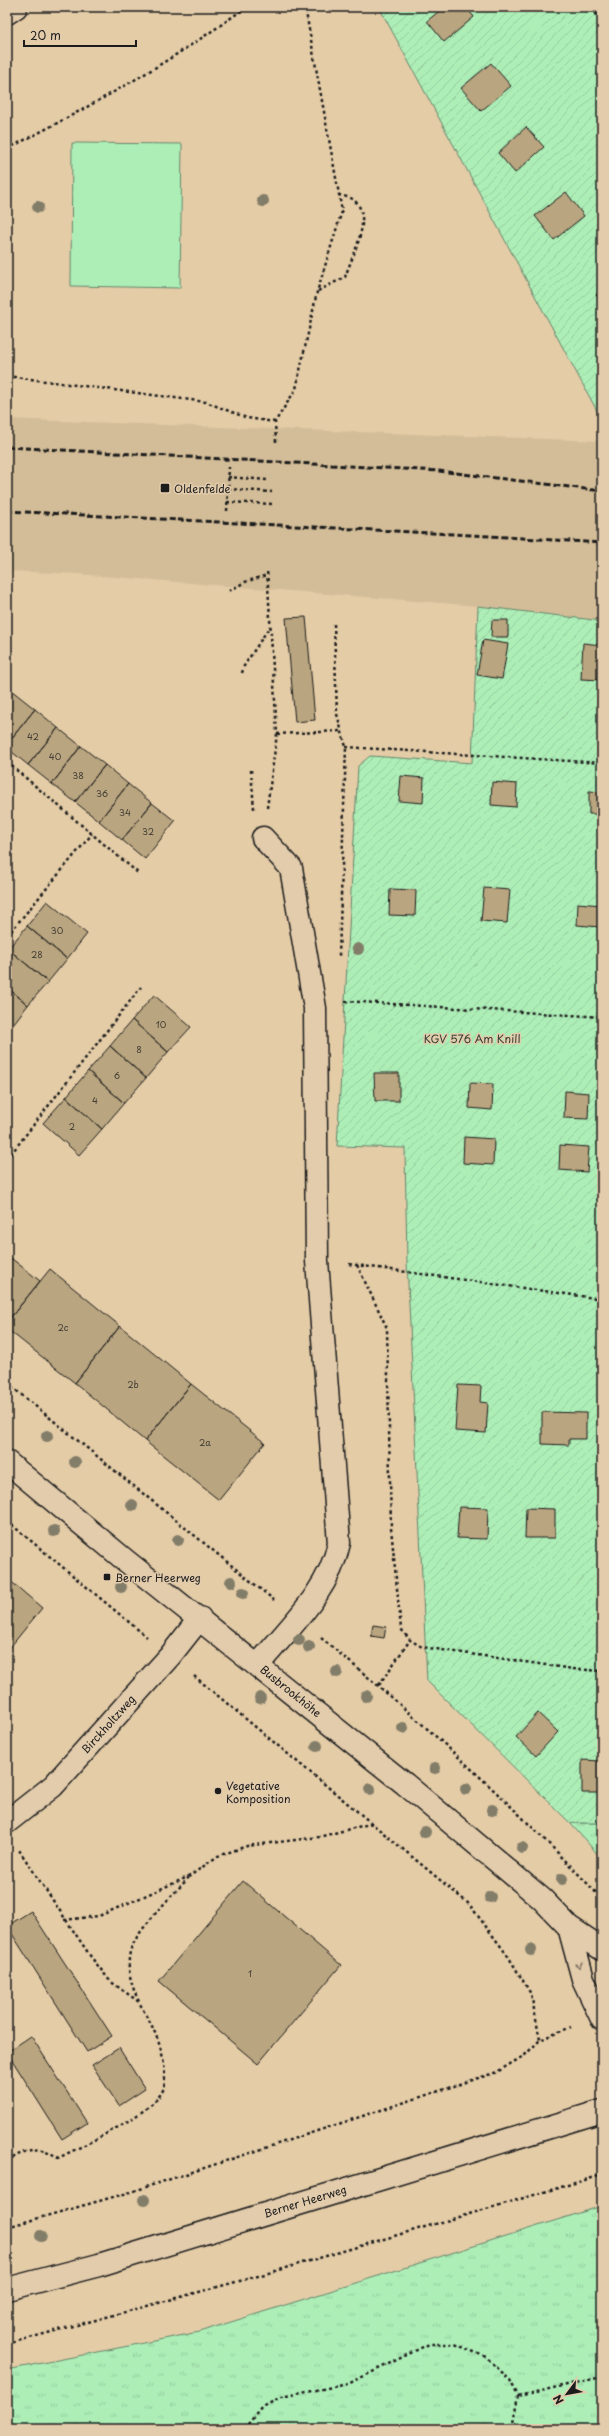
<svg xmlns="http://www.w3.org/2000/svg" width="609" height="2436" font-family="'Playpen Sans',sans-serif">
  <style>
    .built { fill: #d3bd98 }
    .grass { fill: #adeeb7; stroke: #64856a }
    .park { fill: url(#park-tufts); stroke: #64856a }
    .garden { fill: url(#garden-furrows); stroke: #64856a }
    .building { fill: #b9a57f; stroke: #1c1c1c }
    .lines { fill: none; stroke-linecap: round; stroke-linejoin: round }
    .minor-casing { stroke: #1c1c1c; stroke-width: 25 }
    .major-casing { stroke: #1c1c1c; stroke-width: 25 }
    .path { stroke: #1c1c1c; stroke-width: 2.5; stroke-dasharray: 3 3; stroke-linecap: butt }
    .minor { stroke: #e3ccac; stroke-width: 22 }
    .major { stroke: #e3ccac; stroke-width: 22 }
    .rail { stroke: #1c1c1c; stroke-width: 3; stroke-dasharray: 6 3; stroke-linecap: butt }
    .tree { fill: #827d67 }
    .oneway { stroke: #807464 }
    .poi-dot { fill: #1c1c1c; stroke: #e3ccac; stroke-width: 1.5 }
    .labels { text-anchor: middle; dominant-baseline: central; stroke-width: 3; stroke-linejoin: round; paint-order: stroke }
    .number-label { font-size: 9px; fill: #433e35 }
    .poi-label { font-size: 11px; fill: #1c1c1c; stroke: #e3ccac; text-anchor: start }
    .park-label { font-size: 11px; fill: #323c33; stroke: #e3ccac }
    .street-label { font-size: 11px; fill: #1c1c1c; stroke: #e3ccac }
  </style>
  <defs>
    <pattern id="park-tufts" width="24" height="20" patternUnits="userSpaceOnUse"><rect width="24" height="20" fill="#adeeb7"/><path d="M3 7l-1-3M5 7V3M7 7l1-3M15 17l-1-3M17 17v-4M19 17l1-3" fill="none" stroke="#94cc9d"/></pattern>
    <pattern id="garden-furrows" width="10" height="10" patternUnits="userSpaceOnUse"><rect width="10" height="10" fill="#adeeb7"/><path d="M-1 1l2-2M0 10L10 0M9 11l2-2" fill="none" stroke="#94cc9d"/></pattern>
  </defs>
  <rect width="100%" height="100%" fill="#e4cca7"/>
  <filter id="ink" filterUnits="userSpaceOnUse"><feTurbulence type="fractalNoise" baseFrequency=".025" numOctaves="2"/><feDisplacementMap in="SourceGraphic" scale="8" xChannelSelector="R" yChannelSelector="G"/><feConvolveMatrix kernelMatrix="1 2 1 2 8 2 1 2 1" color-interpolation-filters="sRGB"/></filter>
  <g filter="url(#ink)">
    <path class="built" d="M 7,419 L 602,441 L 602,621 L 478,606 L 76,574 L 7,571 Z"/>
    <path class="grass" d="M 72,143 L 182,144 L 180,288 L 71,286 Z"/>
    <path class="park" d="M 570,1823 L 602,1823 L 602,1859 Z
      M 602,2206 L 602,2429 L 7,2429 L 7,2370 L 199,2332 Z"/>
    <path class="garden" d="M 379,7 L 602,7 L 602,420 Z
      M 478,606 L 602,621 L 602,1823 L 570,1823 L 427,1681 L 407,1262 L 405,1148 L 337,1146 L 358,766 L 370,756 L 472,763 Z"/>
    <path class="building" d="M 444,7 L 466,7 L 474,17 L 444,42 L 427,21 Z
      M 491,63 L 511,86 L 481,111 L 461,88 Z
      M 526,127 L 544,147 L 515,173 L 498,153 Z
      M 566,192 L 584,216 L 554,240 L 535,216 Z
      M 602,290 L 602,302 L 596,295 Z
      M 306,617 L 315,720 L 295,722 L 286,618 Z
      M 492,620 L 508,620 L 508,637 L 491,637 Z
      M 483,640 L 508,644 L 502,679 L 477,675 Z
      M 583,643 L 602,645 L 602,680 L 581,679 Z
      M 11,690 L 35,709 L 7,744 L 7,696 Z
      M 35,709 L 58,728 L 28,765 L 7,748 L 7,744 Z
      M 58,728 L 81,746 L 52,784 L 28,765 Z
      M 81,746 L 105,765 L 75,802 L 52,784 Z
      M 105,765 L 128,784 L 99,821 L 75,802 Z
      M 401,776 L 424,778 L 423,803 L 399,801 Z
      M 492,782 L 517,784 L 516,807 L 491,805 Z
      M 128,784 L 152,803 L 122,840 L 99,821 Z
      M 589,791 L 602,792 L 602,814 L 589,814 Z
      M 152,803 L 175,821 L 145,859 L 122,840 Z
      M 484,888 L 510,890 L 507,923 L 481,921 Z
      M 390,889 L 416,890 L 415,916 L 389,915 Z
      M 47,901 L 87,934 L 67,959 L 27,926 Z
      M 578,903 L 602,905 L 600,927 L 577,925 Z
      M 27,926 L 67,959 L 48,982 L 8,949 Z
      M 8,949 L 48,982 L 28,1005 L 7,987 Z
      M 7,987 L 28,1005 L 10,1028 L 7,1025 Z
      M 154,995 L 191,1027 L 168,1052 L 132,1020 Z
      M 132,1020 L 168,1052 L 146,1078 L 110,1046 Z
      M 110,1046 L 146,1078 L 124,1103 L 88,1071 Z
      M 88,1071 L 124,1103 L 102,1129 L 66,1097 Z
      M 374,1073 L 399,1073 L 399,1101 L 375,1101 Z
      M 470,1083 L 493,1084 L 492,1110 L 469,1108 Z
      M 565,1091 L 589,1093 L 588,1119 L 564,1118 Z
      M 66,1097 L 102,1129 L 79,1155 L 43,1123 Z
      M 464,1137 L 494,1139 L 493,1165 L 463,1163 Z
      M 560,1145 L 589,1147 L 587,1172 L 559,1170 Z
      M 7,1255 L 40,1281 L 7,1322 Z
      M 50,1269 L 120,1326 L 75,1383 L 7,1329 L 7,1322 Z
      M 120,1326 L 191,1384 L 145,1441 L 75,1383 Z
      M 191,1384 L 265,1443 L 219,1500 L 145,1441 Z
      M 458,1385 L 481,1386 L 480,1402 L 488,1403 L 486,1433 L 455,1431 Z
      M 542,1412 L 586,1413 L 586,1439 L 569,1439 L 569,1445 L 542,1444 Z
      M 459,1507 L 488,1508 L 487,1539 L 457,1538 Z
      M 526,1508 L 555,1509 L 555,1538 L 525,1538 Z
      M 7,1578 L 42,1608 L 7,1651 Z
      M 373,1625 L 386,1627 L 384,1638 L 371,1636 Z
      M 538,1713 L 558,1732 L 536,1756 L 516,1737 Z
      M 582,1760 L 602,1761 L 602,1793 L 582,1793 Z
      M 243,1881 L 341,1965 L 258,2064 L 159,1981 Z
      M 31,1911 L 112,2036 L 87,2052 L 7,1926 Z
      M 31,2036 L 87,2123 L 62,2139 L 7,2052 Z
      M 119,2048 L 145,2089 L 119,2106 L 92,2065 Z"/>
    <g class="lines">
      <g class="minor-casing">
        <path id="minor" d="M 7,13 L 16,7
          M 7,1462 L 125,1560 L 405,1784 L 542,1899 L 569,1927 L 602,1949
          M 258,1665 C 289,1627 329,1592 339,1543 L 317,1261 L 315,1008 L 291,868 L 263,838
          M 7,1822 L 53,1786 L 170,1656 L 200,1618
          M 569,1927 L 583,1979 L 602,2019"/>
      </g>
      <g class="major-casing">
        <path id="major" d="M 7,2289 L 99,2265 L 602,2111"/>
      </g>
      <path class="path" d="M 593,7 L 602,27
        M 7,149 C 90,107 171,62 246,7
        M 318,291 L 345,277 C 352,256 374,217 354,200 C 350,197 343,196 339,195
        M 7,376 L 206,402 L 247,418 L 275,422
        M 276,442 L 275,422 L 296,389 L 317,292 L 342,211 L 305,7
        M 228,477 L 267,480
        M 228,489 L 272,492
        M 227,502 L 272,504
        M 227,511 L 229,467
        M 229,591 L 245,582 L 267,575
        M 334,624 L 337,714 L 346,747 L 339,956
        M 242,673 L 244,666 L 270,626
        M 277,734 L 341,731
        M 346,747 L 602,763
        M 7,762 L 138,873
        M 251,770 L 254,809
        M 267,808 L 277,734 L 267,569
        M 7,936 L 92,834
        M 345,1001 L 602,1017
        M 7,1159 L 141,987
        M 349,1264 L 602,1299
        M 357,1265 L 387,1328 L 391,1528 L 401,1629 L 410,1640 L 422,1647 L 573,1669 L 602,1671
        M 7,1383 L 274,1600
        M 7,1521 L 147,1637
        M 7,1529 L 11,1524
        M 321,1638 C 420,1719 515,1806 602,1899
        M 194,1676 L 469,1904 L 508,1956 L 531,1994 L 540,2040
        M 379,1685 L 410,1640
        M 19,1850 L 91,1957 L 110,1981 L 139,2002
        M 64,1920 L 99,1916 L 190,1876 L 218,1856 L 247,1846 L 319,1837 L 373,1823
        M 7,2161 C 27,2150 38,2143 58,2158 C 80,2147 159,2111 164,2087 C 168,2065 158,2035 147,2017 C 136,1997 125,1975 130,1952 C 135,1931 175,1893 190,1876
        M 7,2227 L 131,2192 L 497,2072 L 525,2055 L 540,2040 L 571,2027
        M 7,2344 L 258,2276 L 602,2175
        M 518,2396 L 602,2377
        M 245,2429 L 263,2407 L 281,2397 L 348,2384 L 429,2344 L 455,2344 L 486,2357 L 510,2380 L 518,2396 L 513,2423 L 507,2429"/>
      <use href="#minor" class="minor"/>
      <use href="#major" class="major"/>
      <path class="rail" d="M 7,447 L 439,471 L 602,491
        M 7,511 L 490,536 L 602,543"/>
    </g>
    <g class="tree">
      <circle cx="263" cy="201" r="6"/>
      <circle cx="38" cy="207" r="6"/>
      <circle cx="358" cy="949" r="6"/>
      <circle cx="47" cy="1436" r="6"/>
      <circle cx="75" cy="1462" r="6"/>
      <circle cx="132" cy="1505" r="6"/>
      <circle cx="54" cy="1531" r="6"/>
      <circle cx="178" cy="1540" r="6"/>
      <circle cx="231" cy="1582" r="6"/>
      <circle cx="121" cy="1587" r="6"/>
      <circle cx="243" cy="1593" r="6"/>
      <circle cx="299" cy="1640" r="6"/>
      <circle cx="309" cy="1647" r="6"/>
      <circle cx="337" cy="1672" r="6"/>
      <circle cx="366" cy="1696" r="6"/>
      <circle cx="260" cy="1698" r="6"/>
      <circle cx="403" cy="1728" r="6"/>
      <circle cx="317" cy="1746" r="6"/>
      <circle cx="435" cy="1768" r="6"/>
      <circle cx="370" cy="1789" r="6"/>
      <circle cx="466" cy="1789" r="6"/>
      <circle cx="492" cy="1810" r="6"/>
      <circle cx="425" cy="1832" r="6"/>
      <circle cx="522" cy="1848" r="6"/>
      <circle cx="562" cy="1879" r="6"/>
      <circle cx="490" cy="1897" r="6"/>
      <circle cx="531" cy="1950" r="6"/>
      <circle cx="144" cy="2200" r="6"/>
      <circle cx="41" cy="2236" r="6"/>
    </g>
    <defs><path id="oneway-chevron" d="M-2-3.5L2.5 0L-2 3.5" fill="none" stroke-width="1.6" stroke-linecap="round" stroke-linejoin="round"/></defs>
    <use class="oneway" href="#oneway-chevron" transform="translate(579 1965) rotate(75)"/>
  </g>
  <g class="poi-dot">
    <rect x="160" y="483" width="10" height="10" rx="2"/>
    <rect x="103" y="1573" width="8" height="8" rx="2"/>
    <circle cx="218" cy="1791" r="4"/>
  </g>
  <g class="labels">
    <g class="number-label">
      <text x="33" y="736">42</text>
      <text x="55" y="756">40</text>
      <text x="78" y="775">38</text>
      <text x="102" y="793">36</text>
      <text x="125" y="812">34</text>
      <text x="148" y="831">32</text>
      <text x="57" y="930">30</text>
      <text x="37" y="954">28</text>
      <text x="161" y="1024">10</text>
      <text x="139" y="1049">8</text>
      <text x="117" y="1075">6</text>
      <text x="95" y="1100">4</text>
      <text x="72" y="1126">2</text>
      <text x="63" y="1327">2c</text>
      <text x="133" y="1384">2b</text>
      <text x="205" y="1442">2a</text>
      <text x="250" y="1973">1</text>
    </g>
    <g class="poi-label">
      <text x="174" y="488">Oldenfelde</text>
      <text x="115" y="1577">Berner Heerweg</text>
      <text x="226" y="1785">Vegetative<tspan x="226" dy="13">Komposition</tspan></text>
    </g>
    <g class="park-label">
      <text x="472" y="1038">KGV 576 Am Knill</text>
    </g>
    <g class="street-label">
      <text transform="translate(291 1691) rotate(39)">Busbrookhöhe</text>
      <text transform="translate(108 1724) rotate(-48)">Birckholtzweg</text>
      <text transform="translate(305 2201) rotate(-17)">Berner Heerweg</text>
    </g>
  </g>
  <rect width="609" height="2436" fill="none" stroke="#e3ccac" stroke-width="24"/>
  <rect x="12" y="12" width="585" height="2412" fill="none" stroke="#1c1c1c" stroke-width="1.5" filter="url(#ink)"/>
  <g transform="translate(567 2394) rotate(238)" stroke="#e3ccac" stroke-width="3" paint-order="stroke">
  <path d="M0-3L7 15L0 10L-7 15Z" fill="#1c1c1c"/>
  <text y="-6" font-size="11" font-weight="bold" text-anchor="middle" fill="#1c1c1c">N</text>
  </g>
  <path d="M24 40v6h112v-6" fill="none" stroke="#1c1c1c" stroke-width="2"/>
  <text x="30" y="40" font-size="12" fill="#1c1c1c" stroke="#e3ccac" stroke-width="3" paint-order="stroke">20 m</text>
</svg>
